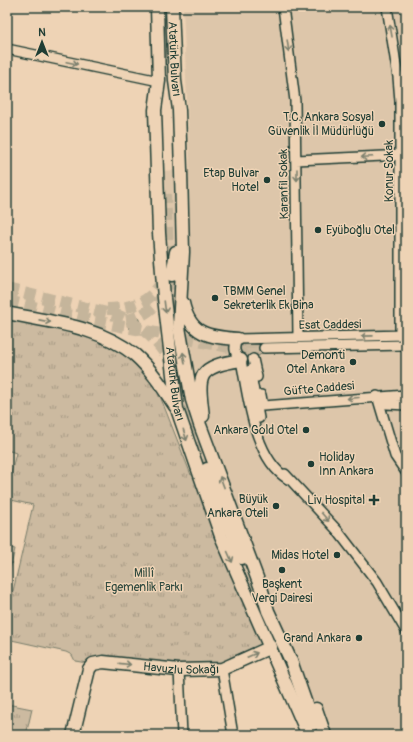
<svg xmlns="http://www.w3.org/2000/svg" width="413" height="742" font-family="Pangolin,sans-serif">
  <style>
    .built { fill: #ddc6aa }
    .park { fill: url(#park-tufts); stroke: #767c6a }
    .water { fill: url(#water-rules); stroke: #6a7463 }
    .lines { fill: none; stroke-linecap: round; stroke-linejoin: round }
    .minor-tunnel { stroke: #c5b59b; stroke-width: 9; stroke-dasharray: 9 4.5; stroke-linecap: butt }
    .major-tunnel { stroke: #c5b59b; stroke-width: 12; stroke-dasharray: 12 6; stroke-linecap: butt }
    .minor-casing { stroke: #1f3d34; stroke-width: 12 }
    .major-casing { stroke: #1f3d34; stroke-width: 15 }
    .minor { stroke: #eed3b5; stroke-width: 9 }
    .major { stroke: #eed3b5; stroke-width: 12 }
    .oneway { stroke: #7c806e }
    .poi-dot { fill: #1f3d34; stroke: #eed3b5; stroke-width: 1.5 }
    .labels { text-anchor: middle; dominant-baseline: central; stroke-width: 3; stroke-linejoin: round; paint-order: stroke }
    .street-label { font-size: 12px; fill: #1f3d34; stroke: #eed3b5 }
    .poi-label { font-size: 12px; fill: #1f3d34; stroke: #eed3b5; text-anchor: end }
    .park-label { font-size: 12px; fill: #304a3f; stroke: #eed3b5 }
  </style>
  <defs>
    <pattern id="park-tufts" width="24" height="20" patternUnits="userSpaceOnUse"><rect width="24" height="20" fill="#ccbaa0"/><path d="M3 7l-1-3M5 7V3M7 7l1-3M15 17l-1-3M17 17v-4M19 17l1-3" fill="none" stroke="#a59883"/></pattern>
    <pattern id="water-rules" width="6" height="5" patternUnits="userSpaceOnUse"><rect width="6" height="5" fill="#9c9882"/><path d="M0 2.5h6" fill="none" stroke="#7f7d6b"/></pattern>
  </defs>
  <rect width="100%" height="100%" fill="#eed3b5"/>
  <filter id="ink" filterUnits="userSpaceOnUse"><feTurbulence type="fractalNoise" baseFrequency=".025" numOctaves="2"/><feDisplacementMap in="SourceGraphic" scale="8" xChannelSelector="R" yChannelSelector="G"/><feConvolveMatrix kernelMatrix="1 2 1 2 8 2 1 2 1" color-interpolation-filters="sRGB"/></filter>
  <g filter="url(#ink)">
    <path class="built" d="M 183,7 L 406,7 L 406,735 L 300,735 L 177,409 L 157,171 L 190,170 Z"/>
    <path class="park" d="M 7,317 L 97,339 L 133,361 L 144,370 L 160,396 L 191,475 L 193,474 L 271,647 L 222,669 L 93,664 L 75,661 L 72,655 L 66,652 L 7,639 L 7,617 L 33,505 L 7,499 L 7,478 L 10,478 L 16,453 L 7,450 Z
      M 238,339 L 259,340 L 264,348 L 263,353 L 253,359 L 241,360 Z
      M 7,547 L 15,549 L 7,582 Z
      M 7,704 L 32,709 L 26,735 L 7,732 Z"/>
    <path class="water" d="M127 323a7 7 0 1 1 14 0a7 7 0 1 1-14 0Z"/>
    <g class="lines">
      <path class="minor-tunnel" d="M 254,343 L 406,340"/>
      <path class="major-tunnel" d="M 168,278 L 170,298 L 182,321
        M 7,289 L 119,316 C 183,342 187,412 207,469
        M 7,301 L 94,321 L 229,347 L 242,354 L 250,370
        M 107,309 C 182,308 167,248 165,194
        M 126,320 C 144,317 158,306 167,289
        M 227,343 L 254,343"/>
      <g class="minor-casing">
        <path id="minor" d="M 283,7 L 295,101 L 298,338
          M 387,7 L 398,77 L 400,101 L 400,335
          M 7,49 L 159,81
          M 296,160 L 406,155
          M 264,348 L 406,345
          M 253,359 L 257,377
          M 250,370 L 259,418
          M 261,395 L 263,406 L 406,395
          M 377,396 L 395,456 L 406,472
          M 378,397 L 387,404 L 406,405
          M 285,474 L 337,530 L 377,582 L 406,631
          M 288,479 C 254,459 248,396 241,360 C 234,354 233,346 238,339 L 405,335
          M 222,669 L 233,735
          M 179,670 L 182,735"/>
      </g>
      <g class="major-casing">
        <g id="major">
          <path id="s1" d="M 157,7 L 159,81 L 155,110 L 159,233 L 164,298 L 177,409 L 221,536 L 308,735"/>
          <path id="s2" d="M 172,7 L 175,81 L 179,110 L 181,171 L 183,252 L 179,327 L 192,400 L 200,425 L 262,591 L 268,611 L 291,661 L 313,724"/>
          <path d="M 172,275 L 176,252"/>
          <path d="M 183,303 C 190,335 209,337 238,339"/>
          <path d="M 7,313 C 50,322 99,326 135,355 C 151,369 163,388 175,406"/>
          <path d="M 203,416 C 198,375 196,367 241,360"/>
          <path d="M 207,469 L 242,558"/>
          <path d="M 316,709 L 325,735"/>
          <path id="s3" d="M 73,735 L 89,669 L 93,664 L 103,662 L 179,670 L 222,669 L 271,647"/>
        </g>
      </g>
      <use href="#minor" class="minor"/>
      <use href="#major" class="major"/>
    </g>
    <defs><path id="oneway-shaft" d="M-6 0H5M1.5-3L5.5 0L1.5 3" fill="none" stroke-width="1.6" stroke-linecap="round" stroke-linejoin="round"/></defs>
    <g class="oneway">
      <use href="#oneway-shaft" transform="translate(391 31) rotate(-100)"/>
      <use href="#oneway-shaft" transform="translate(288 46) rotate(82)"/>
      <use href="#oneway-shaft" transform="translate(72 63) rotate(12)"/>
      <use href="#oneway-shaft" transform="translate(367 157) rotate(177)"/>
      <use href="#oneway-shaft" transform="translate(297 175) rotate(90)"/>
      <use href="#oneway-shaft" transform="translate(165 307) rotate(83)"/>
      <use href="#oneway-shaft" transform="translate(45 321) rotate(11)"/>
      <use href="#oneway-shaft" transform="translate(367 336) rotate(179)"/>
      <use href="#oneway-shaft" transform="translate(184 358) rotate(-100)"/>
      <use href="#oneway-shaft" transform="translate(353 398) rotate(175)"/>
      <use href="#oneway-shaft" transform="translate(185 435) rotate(73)"/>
      <use href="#oneway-shaft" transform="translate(222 482) rotate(-111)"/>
      <use href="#oneway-shaft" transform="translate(325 517) rotate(49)"/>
      <use href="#oneway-shaft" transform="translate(230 557) rotate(66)"/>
      <use href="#oneway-shaft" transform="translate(252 655) rotate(-24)"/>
      <use href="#oneway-shaft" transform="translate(125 664) rotate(6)"/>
    </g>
  </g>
  <g class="poi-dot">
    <circle cx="382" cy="124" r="4"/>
    <circle cx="267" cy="180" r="4"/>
    <circle cx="318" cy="230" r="4"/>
    <circle cx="215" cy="298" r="4"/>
    <circle cx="353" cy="362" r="4"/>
    <circle cx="306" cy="430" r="4"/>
    <circle cx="311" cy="464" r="4"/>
    <path d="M372 494h4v4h4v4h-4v4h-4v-4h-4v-4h4z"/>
    <circle cx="276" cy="506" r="4"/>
    <circle cx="337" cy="555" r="4"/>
    <circle cx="282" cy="570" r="4"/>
    <circle cx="359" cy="638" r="4"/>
  </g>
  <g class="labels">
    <g class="street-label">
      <text stroke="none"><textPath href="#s2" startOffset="52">Atatürk Bulvarı</textPath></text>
      <text transform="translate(389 171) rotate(-90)">Konur Sokak</text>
      <text transform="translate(284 184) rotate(-91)">Karanfil Sokak</text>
      <text transform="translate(330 325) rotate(-1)">Esat Caddesi</text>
      <text stroke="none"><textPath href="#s1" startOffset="378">Atatürk Bulvarı</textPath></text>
      <text transform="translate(319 389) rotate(-5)">Güfte Caddesi</text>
      <text stroke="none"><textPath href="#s3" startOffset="163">Havuzlu Sokağı</textPath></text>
    </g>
    <g class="poi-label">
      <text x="374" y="117">T.C. Ankara Sosyal<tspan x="374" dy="14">Güvenlik İl Müdürlüğü</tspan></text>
      <text x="259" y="173">Etap Bulvar<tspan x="259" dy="14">Hotel</tspan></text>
      <text x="326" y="230" text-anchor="start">Eyüboğlu Otel</text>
      <text x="223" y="291" text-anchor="start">TBMM Genel<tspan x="223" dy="14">Sekreterlik Ek Bina</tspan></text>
      <text x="345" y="355">Demonti<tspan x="345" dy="14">Otel Ankara</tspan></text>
      <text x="298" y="430">Ankara Gold Otel</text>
      <text x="319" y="457" text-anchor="start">Holiday<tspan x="319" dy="14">Inn Ankara</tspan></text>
      <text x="268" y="499">Büyük<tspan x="268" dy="14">Ankara Oteli</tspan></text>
      <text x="365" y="500">Liv Hospital</text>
      <text x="329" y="555">Midas Hotel</text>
      <text x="282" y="584" text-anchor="middle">Başkent<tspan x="282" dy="14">Vergi Dairesi</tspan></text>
      <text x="351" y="638">Grand Ankara</text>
    </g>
    <g class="park-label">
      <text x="144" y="573">Millî<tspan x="144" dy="14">Egemenlik Parkı</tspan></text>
    </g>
  </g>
  <rect width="413" height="742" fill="none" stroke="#eed3b5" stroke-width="24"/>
  <rect x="12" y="12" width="389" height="718" fill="none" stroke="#1f3d34" stroke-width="1.5" filter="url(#ink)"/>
  <g transform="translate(42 42)" stroke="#eed3b5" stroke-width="3" paint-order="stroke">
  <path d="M0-3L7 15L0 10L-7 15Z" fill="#1f3d34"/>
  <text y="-6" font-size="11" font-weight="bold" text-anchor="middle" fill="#1f3d34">N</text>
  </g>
</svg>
